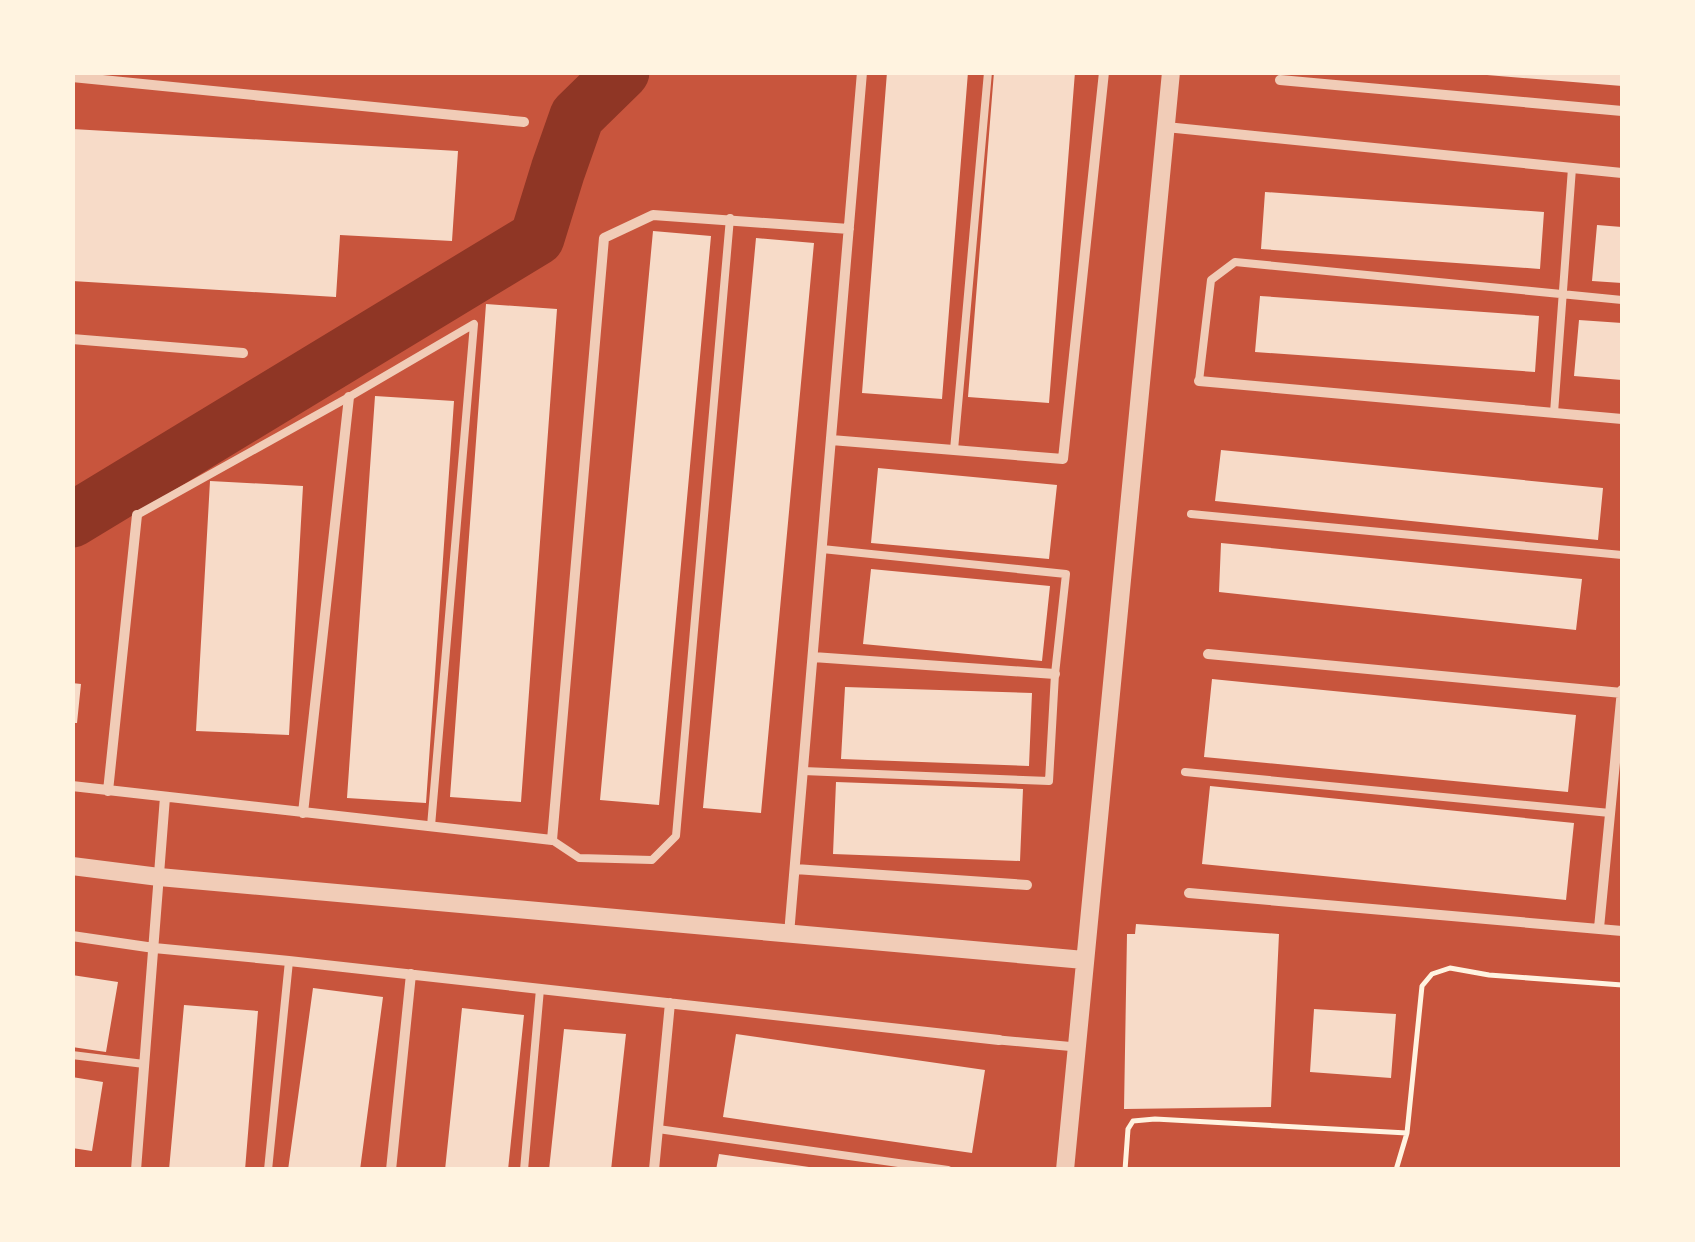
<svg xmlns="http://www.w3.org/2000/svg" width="1695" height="1242" font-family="Raleway,sans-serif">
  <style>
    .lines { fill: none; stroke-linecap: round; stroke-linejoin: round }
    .river { stroke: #8f3625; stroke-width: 55 }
    .building { fill: #f7dbc8 }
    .path { stroke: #fff3e0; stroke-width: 5 }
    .service { stroke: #f1ccb7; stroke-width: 8 }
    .pedestrian { stroke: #f1ccb7; stroke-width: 9 }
    .minor { stroke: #f1ccb7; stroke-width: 10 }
    .tertiary { stroke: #f1ccb7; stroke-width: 18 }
  </style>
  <rect width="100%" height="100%" fill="#c8553d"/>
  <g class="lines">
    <path class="river" d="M 72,520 L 537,238 L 558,170 L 577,116 L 622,72"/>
  </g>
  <path class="building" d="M 887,72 L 968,72 L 942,399 L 862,393 Z
    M 994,72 L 1075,72 L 1049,403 L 968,397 Z
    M 1487,72 L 1622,72 L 1622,86 L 1487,75 Z
    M 72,129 L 458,151 L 452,241 L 340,235 L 336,297 L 72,281 Z
    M 1265,192 L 1544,212 L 1540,269 L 1261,249 Z
    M 1597,225 L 1622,227 L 1622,283 L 1592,281 Z
    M 653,231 L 711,236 L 659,805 L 600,800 Z
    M 756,238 L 814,243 L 761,813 L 703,808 Z
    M 1260,296 L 1539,316 L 1535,372 L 1255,352 Z
    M 486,304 L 557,309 L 521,802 L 450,797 Z
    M 1579,320 L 1622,323 L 1622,380 L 1574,376 Z
    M 375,396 L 454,401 L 426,803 L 347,798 Z
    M 1221,450 L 1603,488 L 1598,540 L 1215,501 Z
    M 878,468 L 1057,485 L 1049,559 L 871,543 Z
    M 210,481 L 303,486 L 289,735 L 196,731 Z
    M 1221,543 L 1582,579 L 1576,630 L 1219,592 Z
    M 871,569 L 1050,586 L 1042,661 L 863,644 Z
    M 1212,679 L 1576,715 L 1568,792 L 1204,757 Z
    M 72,683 L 81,684 L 77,723 L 72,723 Z
    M 845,687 L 1032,693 L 1029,766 L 841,759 Z
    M 836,782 L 1023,789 L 1020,861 L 833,854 Z
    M 1210,786 L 1574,823 L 1566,900 L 1202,864 Z
    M 1136,924 L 1279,934 L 1271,1107 L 1124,1109 L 1127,934 L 1135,934 Z
    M 72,975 L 118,982 L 106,1052 L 72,1047 Z
    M 313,988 L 383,997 L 360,1170 L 288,1170 Z
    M 184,1005 L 258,1011 L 245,1170 L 169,1170 Z
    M 462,1008 L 524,1015 L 508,1170 L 445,1170 Z
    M 1314,1009 L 1396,1014 L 1391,1078 L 1310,1072 Z
    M 564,1029 L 626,1034 L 611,1170 L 549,1170 Z
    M 736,1034 L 985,1070 L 972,1153 L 723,1117 Z
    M 72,1077 L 103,1082 L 92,1151 L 72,1148 Z
    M 719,1154 L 809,1167 L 808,1170 L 716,1170 Z"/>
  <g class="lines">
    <path class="path" d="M 1125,1170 L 1128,1129 L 1133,1121 L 1155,1119 L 1407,1133
      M 1396,1170 L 1407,1133 L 1422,986 L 1432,974 L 1450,968 L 1489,975 L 1622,985"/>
    <path class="service" d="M 1199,381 L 1211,280 L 1235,262 L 1622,300
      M 1554,413 L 1572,168
      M 954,450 L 988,72
      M 1191,514 L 1622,555
      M 137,515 L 349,397 L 474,324 L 431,826
      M 803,771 L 1049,781 L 1055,674 L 1066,574 L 822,549
      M 1185,772 L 1610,813
      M 552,840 L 579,858 L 652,860 L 676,836 L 730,218
      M 72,1055 L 144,1064
      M 658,1129 L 948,1170
      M 268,1170 L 289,961
      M 524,1170 L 540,989"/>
    <path class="pedestrian" d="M 999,1040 L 1076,1047"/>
    <path class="minor" d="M 72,77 L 524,122
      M 1280,80 L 1622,111
      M 1166,127 L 1622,173
      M 72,339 L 243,353
      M 1199,381 L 1622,419
      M 831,440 L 1063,459 L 1104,72
      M 1208,654 L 1622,693
      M 813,657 L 1055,674
      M 72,786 L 552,840 L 604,238 L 653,215 L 849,229
      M 108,791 L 137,515
      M 303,813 L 349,397
      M 795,869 L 1027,885
      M 1189,893 L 1622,931
      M 1599,928 L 1622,690
      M 789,934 L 862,72
      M 72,936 L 154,948 L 289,961 L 999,1040
      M 136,1170 L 165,797
      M 391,1170 L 411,974
      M 654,1170 L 670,1003"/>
    <path class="tertiary" d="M 72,866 L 159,877 L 1084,960
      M 1065,1170 L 1171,72"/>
  </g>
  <rect width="1695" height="1242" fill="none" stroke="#fff3e0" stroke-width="150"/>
</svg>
